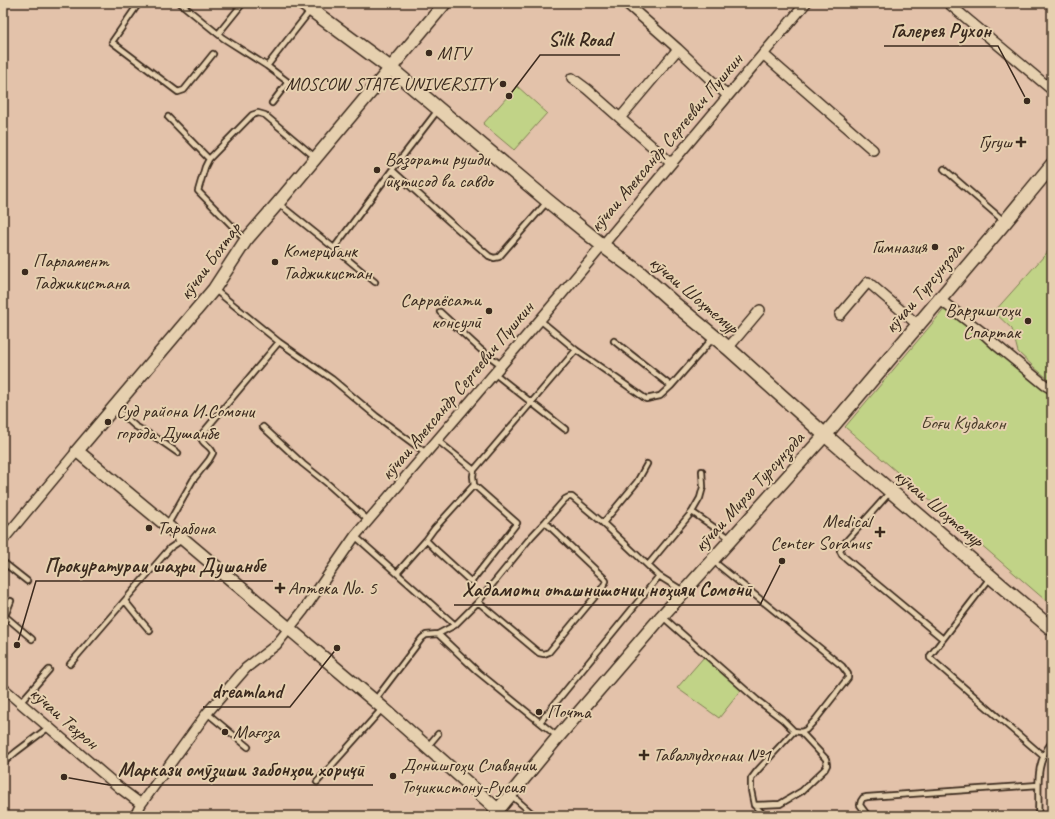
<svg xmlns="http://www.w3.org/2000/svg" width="1055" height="819" font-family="Caveat,sans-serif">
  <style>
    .green { fill: #c1d387; stroke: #7e7e52 }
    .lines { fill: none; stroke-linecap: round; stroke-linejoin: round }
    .service-casing { stroke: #3b2a1e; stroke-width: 8 }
    .minor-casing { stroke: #3b2a1e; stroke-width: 12 }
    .tertiary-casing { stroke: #3b2a1e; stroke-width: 15 }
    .secondary-casing { stroke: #3b2a1e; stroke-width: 16 }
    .service { stroke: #e6d0af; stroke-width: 4.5 }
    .minor { stroke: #e6d0af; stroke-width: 9 }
    .tertiary { stroke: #e6d0af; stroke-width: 12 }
    .secondary { stroke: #e6d0af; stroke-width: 13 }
    .poi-dot { fill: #3b2a1e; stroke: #e6d0af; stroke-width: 1.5 }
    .labels { text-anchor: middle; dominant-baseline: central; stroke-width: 4; stroke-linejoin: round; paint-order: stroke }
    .poi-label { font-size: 19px; fill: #3b2a1e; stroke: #e6d0af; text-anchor: start }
    .street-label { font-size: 19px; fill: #3b2a1e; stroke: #e6d0af }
    .park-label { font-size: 19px; fill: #483b28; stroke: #e6d0af }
    .leader { fill: none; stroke: #3b2a1e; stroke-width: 1.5 }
    .callout-dot { fill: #3b2a1e; stroke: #e6d0af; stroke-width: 1.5 }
    .callout-label { font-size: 20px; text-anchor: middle; font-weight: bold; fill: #3b2a1e; stroke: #e6d0af; stroke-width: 4; stroke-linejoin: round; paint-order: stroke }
  </style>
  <rect width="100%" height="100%" fill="#e3c2aa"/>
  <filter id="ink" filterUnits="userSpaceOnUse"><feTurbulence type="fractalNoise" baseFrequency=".025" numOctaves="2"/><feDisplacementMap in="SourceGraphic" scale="8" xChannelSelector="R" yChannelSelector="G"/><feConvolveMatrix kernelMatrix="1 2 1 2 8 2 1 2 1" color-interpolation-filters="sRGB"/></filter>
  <g filter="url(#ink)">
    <path class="green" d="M 517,86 L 547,113 L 514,150 L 483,124 Z
      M 1052,247 L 1052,380 L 1047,378 L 1035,368 L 1018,352 L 1012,329 L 994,312 Z
      M 947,306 L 1052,394 L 1052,606 L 845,427 Z
      M 704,657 L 743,688 L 719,718 L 677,688 Z"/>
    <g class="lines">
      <g class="service-casing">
        <path id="service" d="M 139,3 L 112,42 L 178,92 L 184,90 L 213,54
          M 180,3 L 218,34 L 243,3
          M 218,34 L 223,38 L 267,66
          M 272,103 L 288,82 L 267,66 L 310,11
          M 438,110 L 392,170 L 452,224 L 489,256 L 494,258 L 499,257 L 547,202
          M 168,117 L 209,159
          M 944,169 L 1005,222
          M 278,203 L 334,248 L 392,170
          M 245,239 L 198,191 L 205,167 L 209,159 L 252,115 L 258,113 L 265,115 L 316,158
          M 334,248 L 375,282
          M 214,289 L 279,342 L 332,379 L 376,416 L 426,453
          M 440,312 L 480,349 L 501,365
          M 540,320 L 576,350 L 646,399 L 660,396 L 671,386 L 714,337
          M 614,341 L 671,386
          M 494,373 L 565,429
          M 114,407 L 135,426 L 158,439 L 178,453
          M 263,427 L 303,464 L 328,484 L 369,521
          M 437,440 L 474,470 L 576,350
          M 474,485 L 434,529 L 426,540 L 434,548 L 469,580 L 472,581 L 475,577 L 517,523 L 474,485 L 473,476 L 474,470
          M 890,492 L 842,546 L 840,551 L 842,555 L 943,639
          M 692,512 L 700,498 L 703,487 L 702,471
          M 603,523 L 637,482 L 647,464
          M 168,524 L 193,480 L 209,460 L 213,453 C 211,445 200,444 201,435 L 279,342
          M 355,536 L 455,625 L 478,602 L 531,537 L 545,522 L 565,499 L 569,497 L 572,497 L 603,523 L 659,576 L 683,591
          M 3,562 L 27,581
          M 648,565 L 682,524 L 692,512 L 731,539
          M 397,573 L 426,540
          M 990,578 L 930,656 L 930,658 L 1043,756
          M 125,601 L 138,617 L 150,631
          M 478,602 L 539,653 L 544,654 L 549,652 L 603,587 L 606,581 L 604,578 L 545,522
          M 5,616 L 32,639
          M 663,617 L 757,700 L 782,719 L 794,731 L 801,732 L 806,730 L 816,719 L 848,678 L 848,674 L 842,666 L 712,560
          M 3,619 L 5,616 L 11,601
          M 438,634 L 478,672 L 558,737
          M 70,664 L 170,548 L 182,540
          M 375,700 L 422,638 L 426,635 L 438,634 L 455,625
          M 20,703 L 49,670
          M 207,713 L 248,747
          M 540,722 L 659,576
          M 428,746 L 438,734
          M 3,763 L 16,752 L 49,727
          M 317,782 L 382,709
          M 511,795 L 535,816
          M 754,805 L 780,804 L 802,791 L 825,769 L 827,765 L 826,759 L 801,732
          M 765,816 L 754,805 L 751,790 L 751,779 L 757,771 L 794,731
          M 868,816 L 860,805 L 861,801 L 863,798 L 867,797 L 1038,785
          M 1038,816 C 1040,788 1033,766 1052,742"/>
      </g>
      <g class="minor-casing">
        <path id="minor" d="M 626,3 L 678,49 L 728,96
          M 948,3 L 1052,90
          M 763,54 L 873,150
          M 572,78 L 587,89 L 671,163
          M 620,118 L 678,49
          M 939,299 L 982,332 L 996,345 L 1045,385 L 1052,389
          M 840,315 L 868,282 L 918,325
          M 728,348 L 760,310
          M 3,540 L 77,451
          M 3,688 L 121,789 L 141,804
          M 135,816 L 141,804 L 207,713 L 246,668 L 276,645 L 303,611 L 355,536 L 540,320 L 806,3"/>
      </g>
      <g class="tertiary-casing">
        <path id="tertiary" d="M 445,3 L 278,203 L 246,240 L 214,289 L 77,451 L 183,539 L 383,708 L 498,810
          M 493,816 L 558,737 L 662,616 L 825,435"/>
      </g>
      <g class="secondary-casing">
        <path id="secondary" d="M 302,3 L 390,68 L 548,201 L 602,245 L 640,273 L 676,305 L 728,348 L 825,435 L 1052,629
          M 825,435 L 1005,222 L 1052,165"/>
      </g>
      <use href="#service" class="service"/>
      <use href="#minor" class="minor"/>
      <use href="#tertiary" class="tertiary"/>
      <use href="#secondary" class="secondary"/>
    </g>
  </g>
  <g class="poi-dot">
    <circle cx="429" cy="53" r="4"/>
    <circle cx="503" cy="84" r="4"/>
    <path d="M1019 136h4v4h4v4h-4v4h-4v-4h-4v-4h4z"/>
    <circle cx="377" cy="170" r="4"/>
    <circle cx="935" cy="247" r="4"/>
    <circle cx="275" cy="262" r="4"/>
    <circle cx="25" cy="272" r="4"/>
    <circle cx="489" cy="311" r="4"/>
    <circle cx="1028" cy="321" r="4"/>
    <circle cx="108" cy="422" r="4"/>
    <circle cx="149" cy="528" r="4"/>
    <path d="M878 526h4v4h4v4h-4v4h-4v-4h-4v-4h4z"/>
    <path d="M278 582h4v4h4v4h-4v4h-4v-4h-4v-4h4z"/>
    <circle cx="539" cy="712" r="4"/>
    <circle cx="225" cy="732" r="4"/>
    <path d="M642 749h4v4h4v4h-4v4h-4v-4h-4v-4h4z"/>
    <circle cx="393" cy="776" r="4"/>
  </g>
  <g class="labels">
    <g class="poi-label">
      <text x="437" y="53">МГУ</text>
      <text x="495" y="84" text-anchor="end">MOSCOW STATE UNIVERSITY</text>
      <text x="1012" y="142" text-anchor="end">Гугуш</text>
      <text x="385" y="159">Вазорати рушди<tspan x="385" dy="22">иқтисод ва савдо</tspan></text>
      <text x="927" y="247" text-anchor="end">Гимназия</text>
      <text x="283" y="251">Комерцбанк<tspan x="283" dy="22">Таджикистан</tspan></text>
      <text x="33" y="261">Парламент<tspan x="33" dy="22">Таджикистана</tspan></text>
      <text x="481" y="300" text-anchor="end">Сарраёсати<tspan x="481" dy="22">консулӣ</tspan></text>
      <text x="1020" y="310" text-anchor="end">Варзишгоҳи<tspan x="1020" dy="22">Спартак</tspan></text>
      <text x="116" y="411">Суд района И.Сомони<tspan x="116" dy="22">города Душанбе</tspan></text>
      <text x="871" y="521" text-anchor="end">Medical<tspan x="871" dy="22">Center Soranus</tspan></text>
      <text x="157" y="528">Тарабона</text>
      <text x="288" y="588">Аптека No. 5</text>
      <text x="547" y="712">Почта</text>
      <text x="233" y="732">Мағоза</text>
      <text x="653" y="755">Таваллудхонаи №1</text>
      <text x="401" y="765">Донишгоҳи Славянии<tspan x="401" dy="22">Тоҷикистону-Русия</tspan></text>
    </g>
    <g class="street-label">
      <text transform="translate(666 143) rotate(-50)">кӯчаи Александр Сергеевич Пушкин</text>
      <text transform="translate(210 261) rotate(-54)">кӯчаи Бохтар</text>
      <text transform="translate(924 288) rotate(-50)">кӯчаи Турсунзода</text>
      <text transform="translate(694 295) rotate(40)">кӯчаи Шоҳтемур</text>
      <text transform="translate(457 391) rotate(-50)">кӯчаи Александр Сергеевич Пушкин</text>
      <text transform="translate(749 492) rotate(-48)">кӯчаи Мирзо Турсунзода</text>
      <text transform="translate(939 508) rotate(40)">кӯчаи Шоҳтемур</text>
      <text transform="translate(64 718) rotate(41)">кӯчаи Теҳрон</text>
    </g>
    <g class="park-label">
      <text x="963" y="423">Боғи Кудакон</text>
    </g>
  </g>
  <path class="leader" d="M1027 101L998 46H884M509 96L540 55H620M17 645L36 581H273M782 561L760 605H454M337 648L290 707H203M64 777L109 785H373"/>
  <g class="callout-dot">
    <circle cx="1027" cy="101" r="4"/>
    <circle cx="509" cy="96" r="4"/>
    <circle cx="17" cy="645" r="4"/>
    <circle cx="782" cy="561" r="4"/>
    <circle cx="337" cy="648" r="4"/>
    <circle cx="64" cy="777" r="4"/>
  </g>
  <g class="callout-label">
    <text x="941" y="37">Галерея Рухон</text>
    <text x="580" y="46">Silk Road</text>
    <text x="155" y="572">Прокуратураи шаҳри Душанбе</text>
    <text x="607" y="596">Хадамоти оташнишонии ноҳияи Сомонӣ</text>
    <text x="247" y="698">dreamland</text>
    <text x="241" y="776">Маркази омӯзиши забонҳои хориҷӣ</text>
  </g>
  <rect width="1055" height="819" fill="none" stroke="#e6d0af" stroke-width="16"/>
  <rect x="8" y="8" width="1039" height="803" fill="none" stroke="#3b2a1e" stroke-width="1.5" filter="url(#ink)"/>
</svg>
